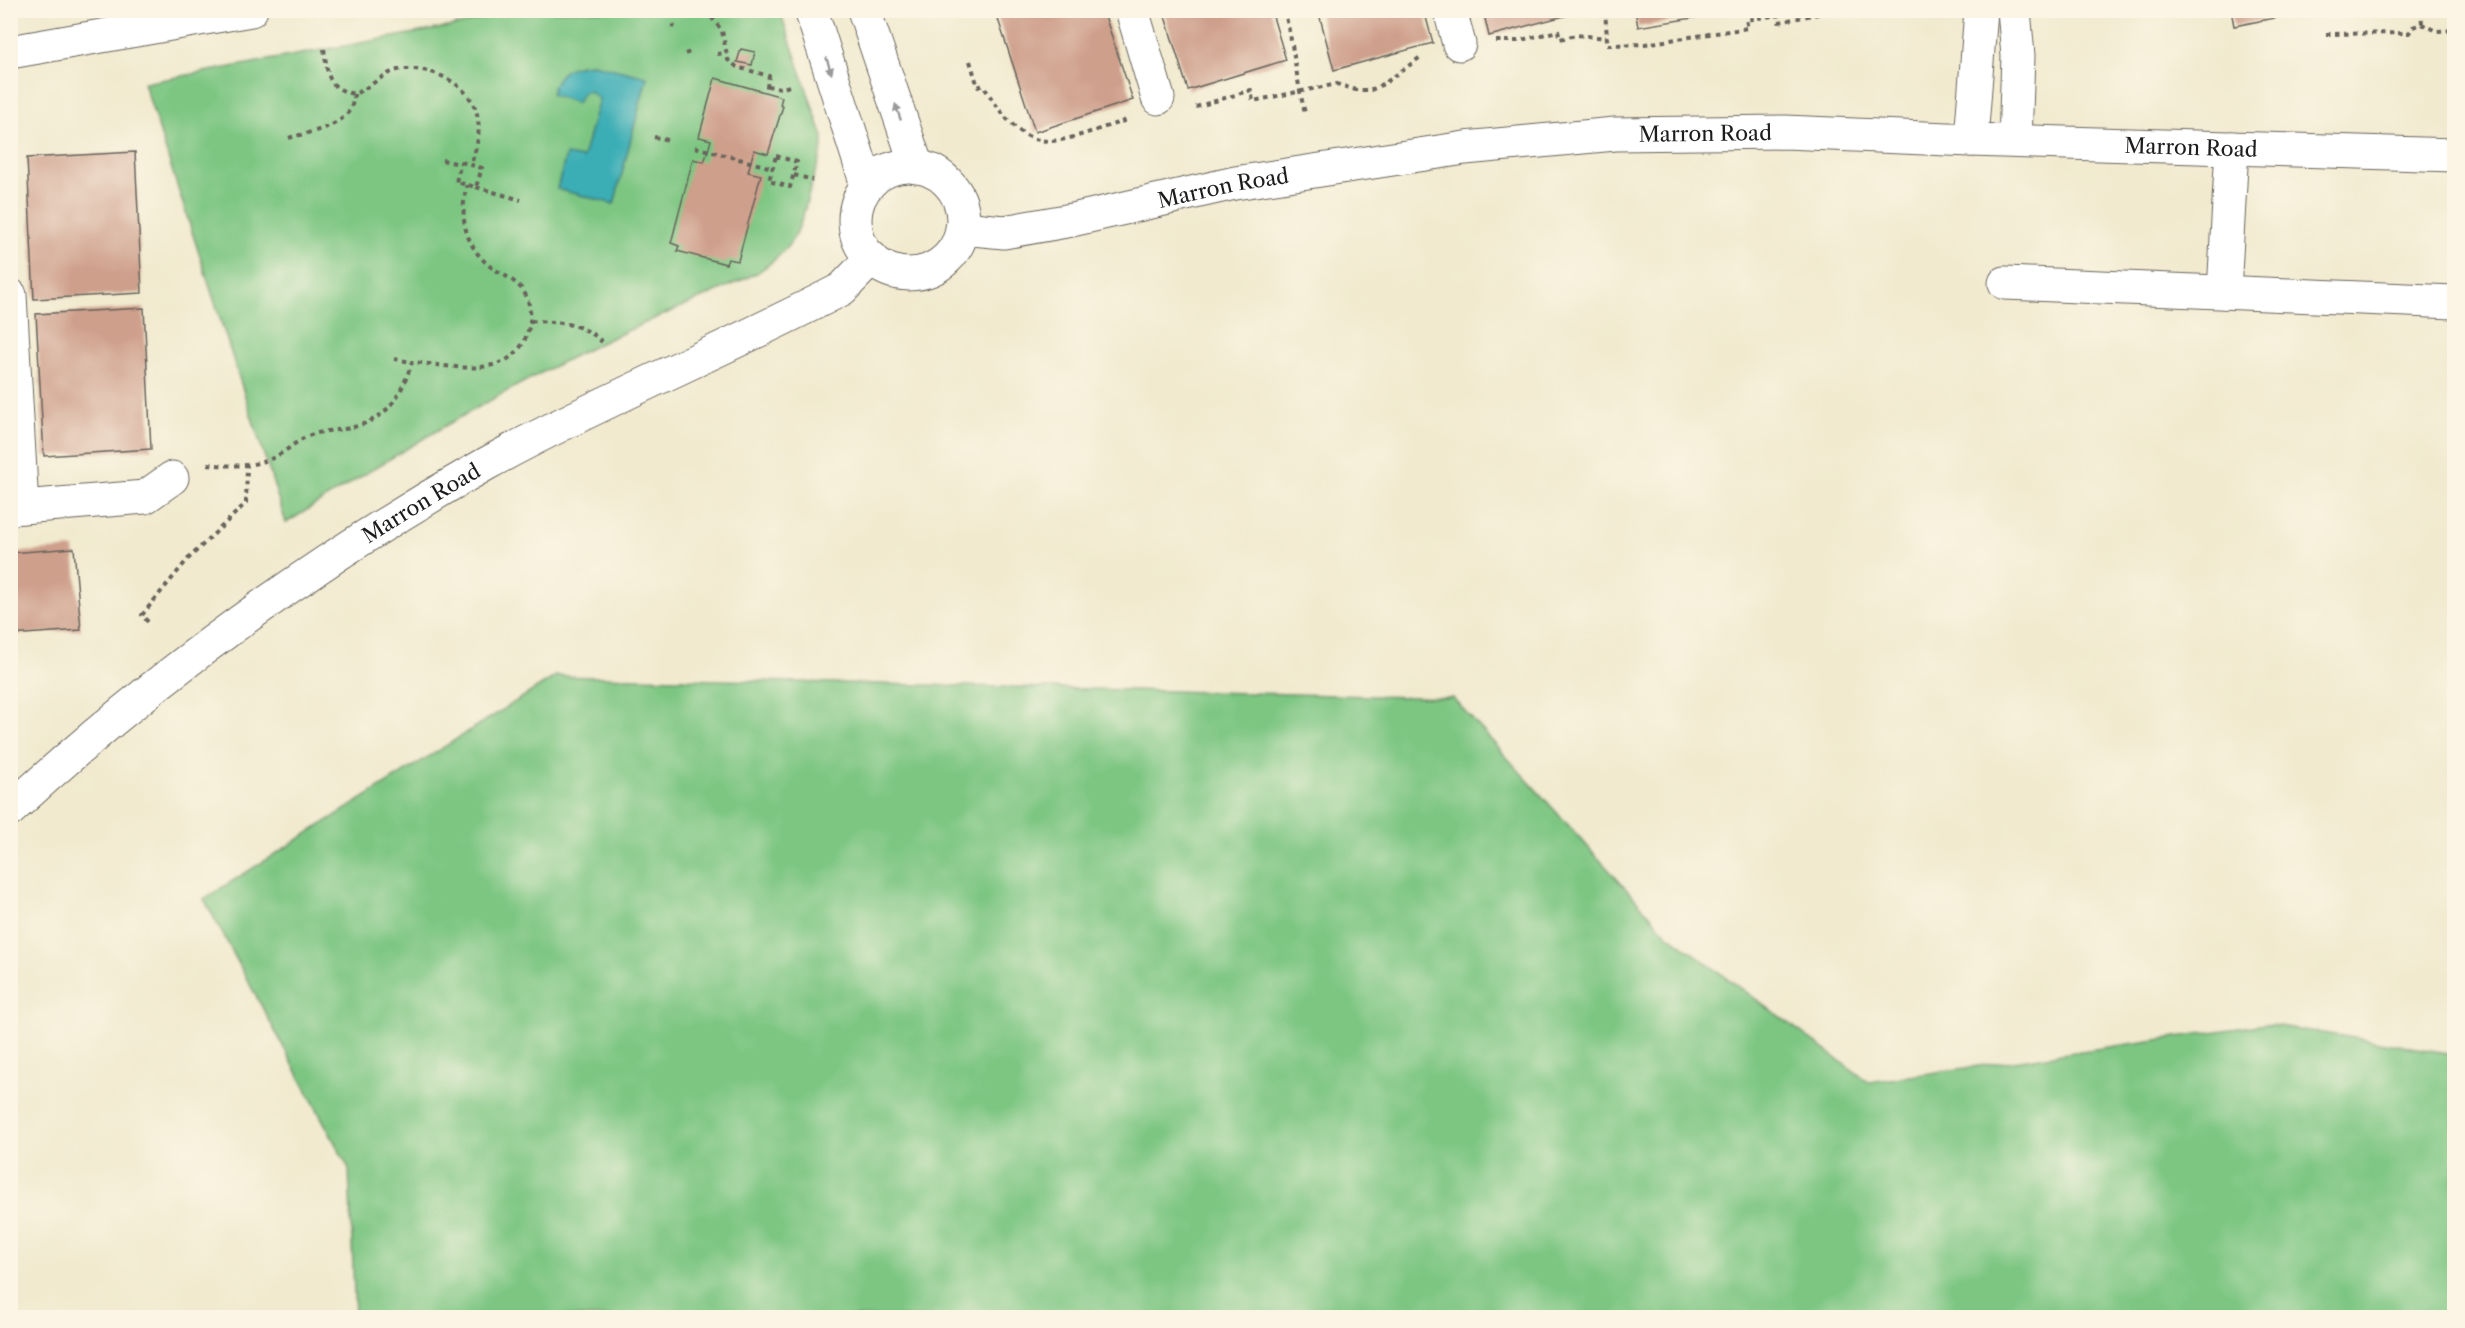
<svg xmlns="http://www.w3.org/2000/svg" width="2465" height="1328" font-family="'Libre Caslon Text',serif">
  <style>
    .green { fill: #7dc682; stroke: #4c714f; stroke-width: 1.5 }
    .water { fill: #3badb5; stroke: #2c6468; stroke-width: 1.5 }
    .building { fill: #ce9f8b }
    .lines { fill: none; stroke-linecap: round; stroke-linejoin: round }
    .minor-casing { stroke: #67645b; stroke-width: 35 }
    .path { stroke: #67645b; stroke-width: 4; stroke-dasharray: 4.5 4.5; stroke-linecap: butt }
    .minor { stroke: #fff; stroke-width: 33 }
    .oneway { fill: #999 }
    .labels { text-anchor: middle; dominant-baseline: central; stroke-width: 4.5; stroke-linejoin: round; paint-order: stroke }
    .street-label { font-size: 21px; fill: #1c1c1c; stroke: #fcf5e5 }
  </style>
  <rect width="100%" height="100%" fill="#fcf5e5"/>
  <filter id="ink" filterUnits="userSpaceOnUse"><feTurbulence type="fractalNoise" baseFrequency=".0167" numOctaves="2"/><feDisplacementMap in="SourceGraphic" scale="12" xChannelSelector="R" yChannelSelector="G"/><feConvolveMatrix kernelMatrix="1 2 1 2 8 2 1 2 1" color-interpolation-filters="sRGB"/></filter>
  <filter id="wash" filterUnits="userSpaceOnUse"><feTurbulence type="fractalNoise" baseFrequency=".008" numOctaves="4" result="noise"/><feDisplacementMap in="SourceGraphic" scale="24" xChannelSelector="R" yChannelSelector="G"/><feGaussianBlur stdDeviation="1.35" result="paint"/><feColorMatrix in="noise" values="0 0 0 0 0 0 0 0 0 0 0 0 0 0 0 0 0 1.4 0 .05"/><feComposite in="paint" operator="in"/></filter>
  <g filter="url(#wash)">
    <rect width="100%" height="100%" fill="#f1eacf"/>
    <path class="green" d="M 508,11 L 780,11 L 823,137 C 823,154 817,166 812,182 C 800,227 799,245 757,273 C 706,297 654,318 603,342 C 493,394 389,459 286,523 L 144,83 L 464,24 Z
      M 556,676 L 1453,698 L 1667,934 L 1869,1082 L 2266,1024 L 2454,1054 L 2454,1310 L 2442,1318 L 355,1317 L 349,1169 L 204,899 Z"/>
    <path class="water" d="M 593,64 L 647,77 L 614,204 L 557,189 L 566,155 L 583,158 L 599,99 L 589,91 L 582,93 L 577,103 L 551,94 C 557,70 570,65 593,64 Z"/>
    <g id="blocks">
      <path class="building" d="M 995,10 L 1103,10 L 1133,100 L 1035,132 Z
        M 1163,10 L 1271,10 L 1286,60 L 1188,90 Z
        M 1318,10 L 1424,10 L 1433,43 L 1334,70 Z
        M 1483,10 L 1583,10 L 1583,11 L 1489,36 Z
        M 1635,10 L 1729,10 L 1729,12 L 1638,27 Z
        M 2231,10 L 2305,10 L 2305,12 L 2234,26 Z
        M 741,49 L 755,52 L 752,65 L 737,62 Z
        M 715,78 L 782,97 L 780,105 L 783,106 L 768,154 L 754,150 L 748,172 L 761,175 L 738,261 L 728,259 L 726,264 L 677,251 L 679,246 L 671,243 L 693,159 L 704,162 L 708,151 L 711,140 L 699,137 Z
        M 135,152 L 142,293 L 34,299 L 27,158 Z
        M 144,308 L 151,449 L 44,456 L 36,314 Z
        M 74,548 L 81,630 L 10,635 L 10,553 Z"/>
    </g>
  </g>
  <g filter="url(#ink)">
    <use href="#blocks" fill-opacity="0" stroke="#67645b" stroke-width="1.5"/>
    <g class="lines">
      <g class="minor-casing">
        <g id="minor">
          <path d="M 811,10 L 867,185"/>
          <path d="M 864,10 L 917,167"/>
          <path d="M 1132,10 L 1158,98"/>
          <path d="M 1450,10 L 1459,44"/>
          <path d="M 2014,10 L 2018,56 L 2015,141"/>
          <path d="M 10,52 L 251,10"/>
          <path d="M 1971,140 L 1981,10"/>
          <circle cx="909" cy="220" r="54"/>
          <path id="s1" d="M 962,228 L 1004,232 L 1072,220 L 1235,183 L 1465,148 L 1615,134 L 1785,132 L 1971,140 L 2454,155"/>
          <path d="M 2005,283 L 2454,302"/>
          <path d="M 2224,292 L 2232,148"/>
          <path d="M 10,295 L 22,507"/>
          <path d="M 10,508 L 145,497 L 172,478"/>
          <path id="s2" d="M 10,810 C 154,677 316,560 486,464 C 602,400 725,350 842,289 L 872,258"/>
        </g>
      </g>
      <path class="path" d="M 706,10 L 722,31 L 728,60 L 737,67 L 769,76 L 766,92
        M 1284,10 C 1294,45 1296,79 1305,113
        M 1605,10 L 1607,38
        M 2421,10 L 2422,24
        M 670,14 L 671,10
        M 671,26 L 676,27
        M 2326,34 L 2409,33 L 2413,27 L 2422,24 L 2436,31 L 2454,30
        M 1496,41 L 1517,41 L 1558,31 L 1560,39 L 1576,35 L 1607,38 L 1608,45 L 1645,44 L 1748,28 L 1746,20 L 1778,15 L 1779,22 L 1837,10
        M 324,49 C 328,74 326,88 354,94 C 370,88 382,74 398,70 C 428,64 470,83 477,114 C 481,132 477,147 471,164
        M 685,54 L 692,51
        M 717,54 L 727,53
        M 970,61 L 978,87 L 983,85 C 1031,164 1052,143 1127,120
        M 767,86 L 783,88 L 793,85
        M 1196,107 L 1251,90 L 1253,101 L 1337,84 L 1356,90 L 1371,90 L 1385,83 L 1422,56
        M 654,137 L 668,140
        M 289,138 C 315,130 353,127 354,94
        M 695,147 L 772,168
        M 776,156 L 797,162 L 790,187 L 769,181 Z
        M 442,160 L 460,164
        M 461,162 L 482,168 L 476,187 L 456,182 Z
        M 794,175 L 813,180
        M 476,187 L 521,200
        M 531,321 C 557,322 583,322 602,342
        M 394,359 L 412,362
        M 208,464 C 233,467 259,467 280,454 C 290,448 298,440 308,436 C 320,431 332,431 344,429 C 386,422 400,399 412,362 C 454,366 516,383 529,327 C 532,315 530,299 521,288 C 513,279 501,274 491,267 C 464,246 459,216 467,185
        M 148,622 L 142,615 L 188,559 L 246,503 L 247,466"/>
      <use href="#minor" class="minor"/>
    </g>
    <defs><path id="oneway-solid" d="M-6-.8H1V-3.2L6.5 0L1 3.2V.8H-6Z" transform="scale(1.5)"/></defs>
    <g class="oneway">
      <use href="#oneway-solid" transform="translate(829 66) rotate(72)"/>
      <use href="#oneway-solid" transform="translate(898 112) rotate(-109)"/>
    </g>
  </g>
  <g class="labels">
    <g class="street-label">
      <text stroke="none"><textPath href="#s1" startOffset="752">Marron Road</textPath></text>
      <text stroke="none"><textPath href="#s1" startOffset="1238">Marron Road</textPath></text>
      <text stroke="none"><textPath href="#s1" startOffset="266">Marron Road</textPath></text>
      <text stroke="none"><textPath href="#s2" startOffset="514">Marron Road</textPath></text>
    </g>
  </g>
  <rect width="2465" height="1328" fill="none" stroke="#fcf5e5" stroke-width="36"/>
</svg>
